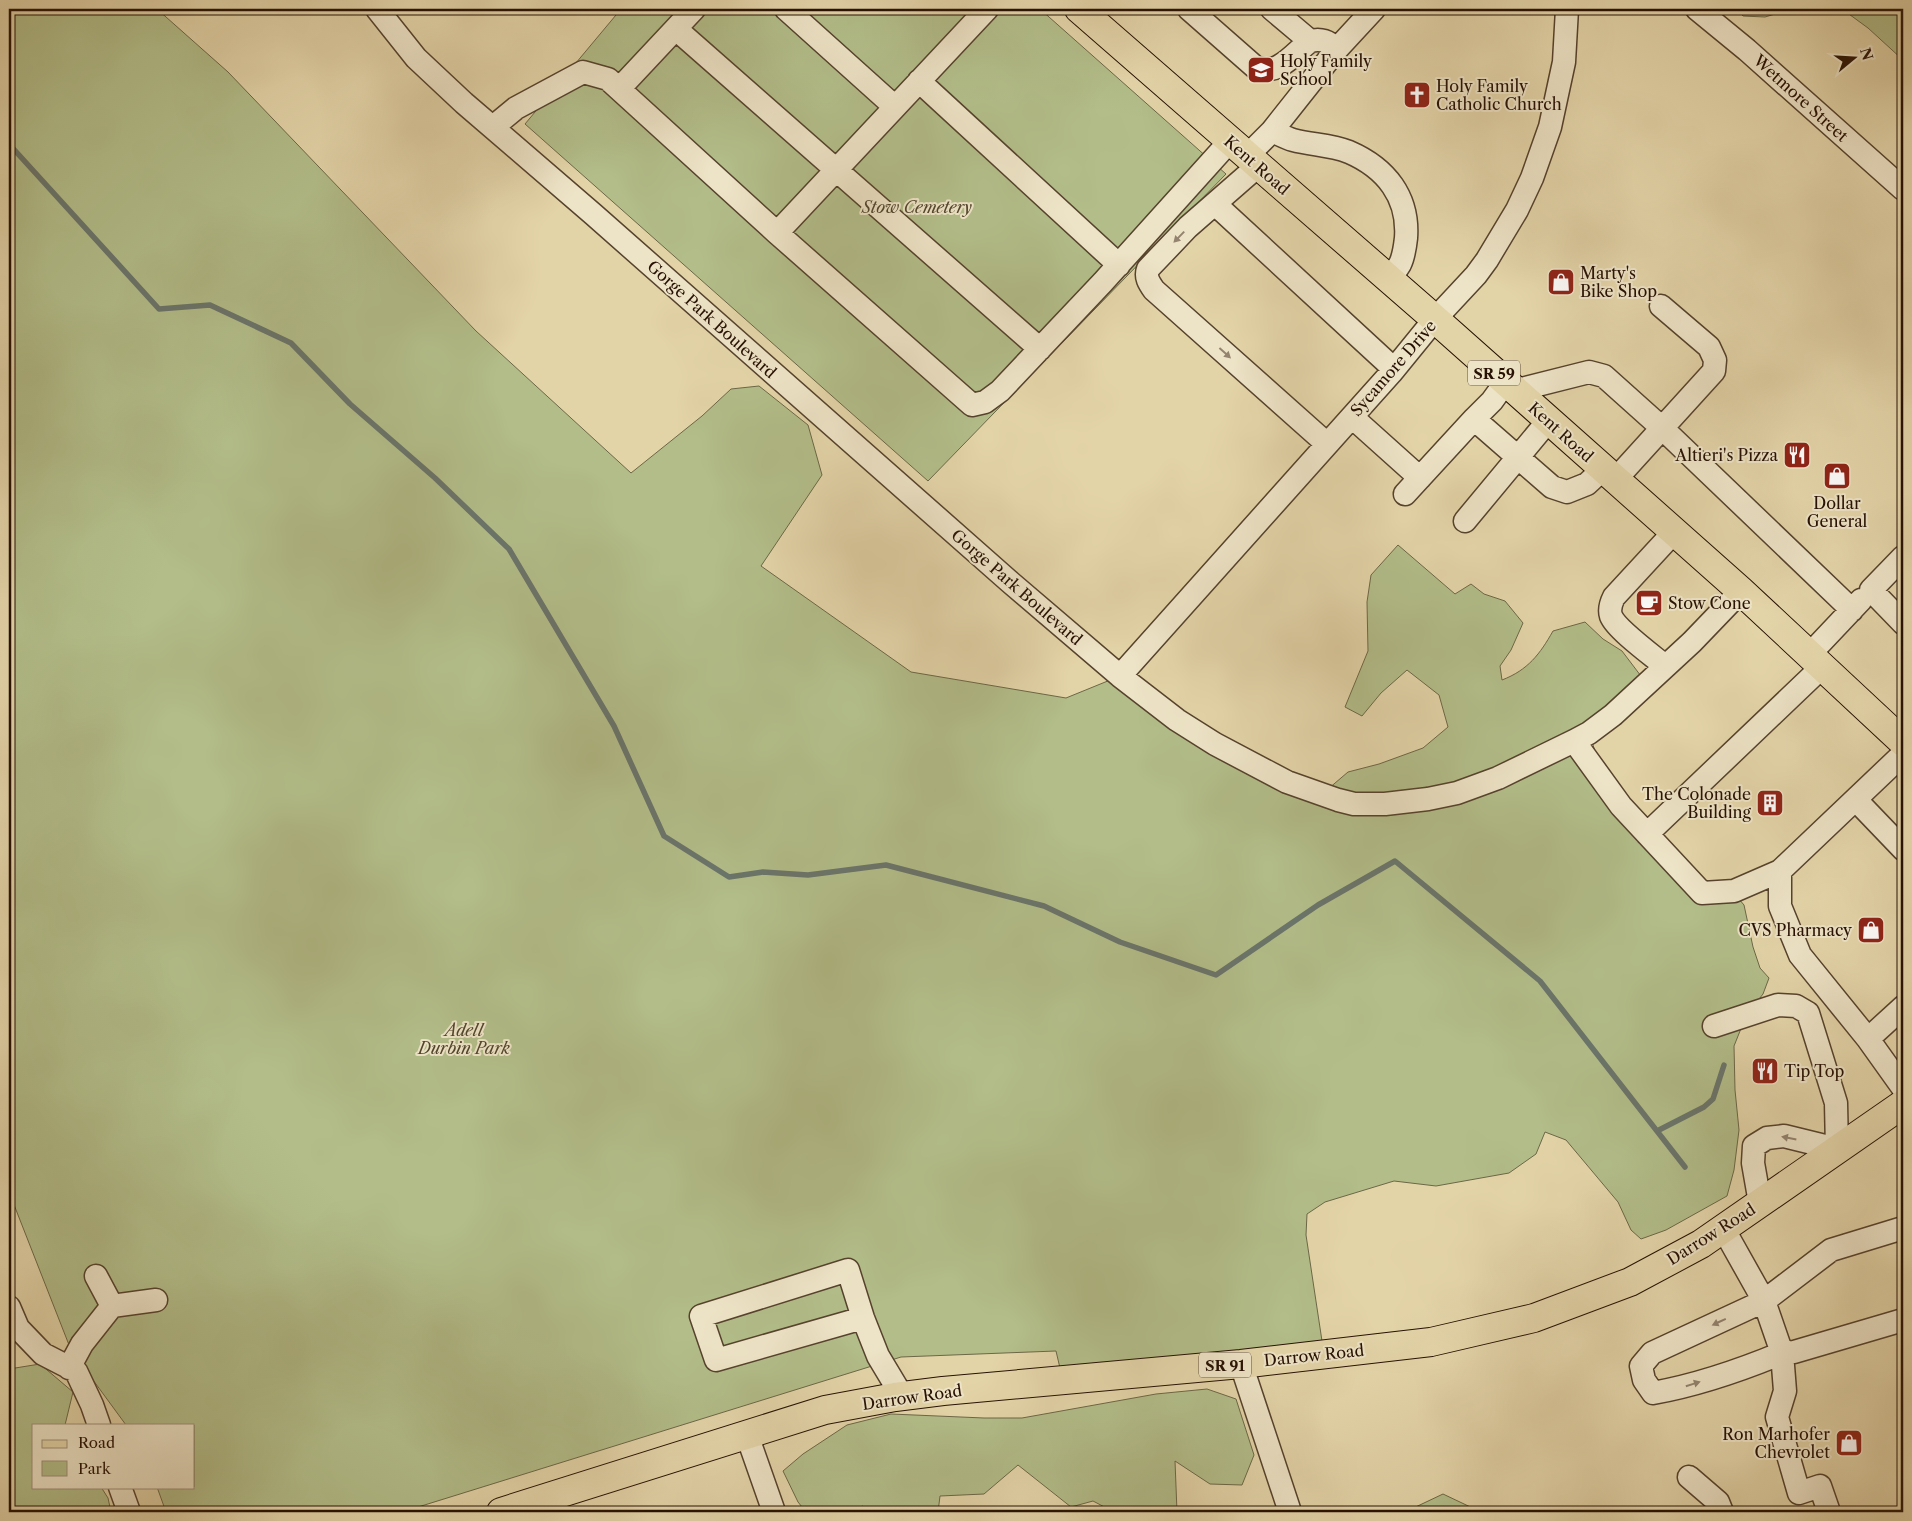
<svg xmlns="http://www.w3.org/2000/svg" width="1912" height="1521" font-family="'Libre Caslon Text',serif">
  <style>
    .green { fill: #b2bd89; stroke: #6c6746 }
    .lines { fill: none; stroke-linecap: round; stroke-linejoin: round }
    .stream { stroke: #6a756b; stroke-width: 5.5 }
    .minor-casing { stroke: #56422d; stroke-width: 25 }
    .major-casing { stroke: #271104; stroke-width: 30 }
    .minor { stroke: #ede3c6; stroke-width: 22 }
    .major { stroke: #e3d4a8; stroke-width: 28 }
    .oneway { fill: #94846f }
    .labels { text-anchor: middle; dominant-baseline: central; stroke-width: 4; stroke-linejoin: round; paint-order: stroke }
    .shield { fill: #ede3c6; stroke: #62503e; stroke-width: 1 }
    .shield-label { font-size: 15px; font-weight: bold; fill: #271104 }
    .poi-label { font-size: 16px; fill: #271104; stroke: #ede3c6; text-anchor: start }
    .street-label { font-size: 16px; fill: #271104; stroke: #ede3c6 }
    .park-label { font-size: 16px; font-style: italic; fill: #51452c; stroke: #ede3c6 }
  </style>
  <rect width="100%" height="100%" fill="#e3d4a8"/>
  <filter id="stains"><feTurbulence type="fractalNoise" baseFrequency=".004" numOctaves="4"/><feColorMatrix values="0 0 0 0 .2 0 0 0 0 .09 0 0 0 0 .02 0 0 0 .5 -.17"/></filter>
  <radialGradient id="worn" r=".72"><stop offset=".6" stop-color="#630" stop-opacity="0"/><stop offset="1" stop-color="#630" stop-opacity=".3"/></radialGradient>
  <path class="green" d="M 9,9 L 157,9 L 228,72 L 476,331 L 631,473 L 702,416 L 731,389 L 759,386 L 808,425 L 822,475 L 761,566 L 911,672 L 1066,698 L 1120,676 L 1321,795 L 1348,772 L 1379,764 L 1423,748 L 1448,727 L 1439,695 L 1407,670 L 1381,693 L 1362,716 L 1345,707 L 1368,651 L 1367,602 L 1371,575 L 1398,545 L 1455,594 L 1471,584 L 1484,594 L 1505,601 L 1523,623 L 1511,650 L 1500,666 L 1502,680 C 1528,670 1540,654 1553,631 L 1585,622 L 1603,639 L 1622,651 L 1647,684 L 1589,733 L 1597,757 L 1690,880 L 1733,892 L 1744,905 L 1753,947 L 1760,968 L 1769,978 L 1763,994 L 1746,1016 L 1734,1046 L 1735,1090 L 1739,1130 L 1734,1170 L 1727,1196 L 1666,1230 L 1641,1239 L 1631,1230 L 1618,1202 L 1566,1140 L 1545,1132 L 1536,1154 L 1509,1173 L 1436,1186 L 1394,1181 L 1325,1202 L 1307,1214 L 1306,1235 L 1322,1341 L 1063,1381 L 1056,1351 L 901,1357 L 402,1512 L 166,1512 L 157,1487 L 194,1487 L 194,1425 L 126,1425 L 71,1350 L 9,1192 Z
    M 621,9 L 1040,9 L 1226,174 L 928,481 L 525,124 Z
    M 1736,9 L 1806,9 L 1792,9 L 1765,17 L 1743,16 Z
    M 1842,9 L 1903,9 L 1903,60 L 1868,28 Z
    M 40,1364 L 73,1392 L 65,1425 L 34,1425 L 34,1487 L 101,1487 L 108,1498 L 111,1512 L 9,1512 L 9,1369 Z
    M 1207,1389 L 1236,1399 L 1254,1455 L 1242,1485 L 1210,1484 L 1175,1461 L 1177,1512 L 1114,1512 L 1093,1501 L 1071,1507 L 1018,1465 L 984,1494 L 940,1496 L 938,1512 L 866,1512 L 863,1506 L 844,1512 L 806,1512 L 798,1502 L 783,1471 L 803,1454 L 847,1425 L 891,1414 L 984,1418 L 1022,1418 L 1156,1394 Z
    M 1443,1494 L 1481,1512 L 1405,1512 Z"/>
  <g class="lines">
    <path class="stream" d="M 9,144 L 159,309 L 210,305 L 291,343 L 350,404 L 435,478 L 509,549 L 614,726 L 664,836 L 729,877 L 763,872 L 808,875 L 886,865 L 1044,906 L 1120,942 L 1216,975 L 1318,905 L 1395,861 L 1540,981 L 1685,1167
      M 1657,1131 L 1704,1107 L 1713,1099 L 1724,1065"/>
    <g class="minor-casing">
      <path id="minor" d="M 377,9 L 416,58 L 464,103 L 593,214 L 1010,582 L 1120,676 L 1177,720 L 1215,744 L 1287,782 L 1338,800 L 1354,804 L 1385,804 L 1428,799 L 1457,793 L 1498,778 L 1574,741 L 1589,733 L 1613,715 L 1692,642 L 1741,591
        M 786,9 L 895,107
        M 1189,9 L 1255,67 C 1278,77 1292,55 1310,41 C 1321,38 1328,41 1337,49 L 1374,9
        M 1272,9 L 1310,41
        M 1697,9 L 1747,50 L 1903,189
        M 676,29 L 1040,349
        M 919,81 L 1119,265
        M 619,89 L 694,9
        M 493,127 L 516,108 L 583,72 L 608,79 L 777,233 L 972,405 L 985,402 L 1000,391 L 1103,282 L 1230,141
        M 1272,131 C 1279,134 1286,138 1293,140 C 1312,145 1331,145 1349,152 C 1386,168 1409,197 1406,238 C 1405,247 1404,256 1400,264 C 1397,269 1393,275 1389,280
        M 1247,156 L 1272,131 L 1337,49
        M 1259,165 L 1188,227 L 1148,269 C 1145,277 1149,283 1154,290 L 1327,444
        M 1215,204 L 1394,369
        M 777,233 L 987,9
        M 1514,391 L 1589,372 L 1604,376 L 1662,428 L 1852,610
        M 1352,417 L 1420,478
        M 1474,419 L 1492,401 L 1505,383
        M 1615,480 L 1714,371 L 1715,360 L 1709,347 L 1661,306
        M 1405,494 L 1474,419 L 1552,487 L 1567,492 L 1587,484 L 1603,469
        M 1465,521 L 1548,421
        M 1903,557 L 1871,590 L 1903,623
        M 1809,655 L 1861,600
        M 1665,666 C 1653,656 1616,629 1611,616 C 1609,610 1611,603 1614,597 L 1674,532
        M 1120,676 L 1391,373 L 1435,319 L 1476,275 L 1487,260 L 1517,210 L 1532,178 L 1550,127 L 1564,62 L 1567,9
        M 1574,741 L 1621,806 L 1702,893 L 1734,891 L 1780,871 L 1903,754
        M 1856,800 L 1903,849
        M 1647,834 L 1822,667
        M 1780,871 L 1780,906 L 1800,955 L 1868,1039 L 1903,1088
        M 1714,1026 L 1778,1005 L 1796,1006 L 1808,1013 L 1836,1103 L 1837,1149 L 1784,1136 L 1767,1138 L 1754,1146 L 1753,1163 L 1760,1203
        M 1868,1039 L 1903,1007
        M 1723,1228 L 1764,1301 L 1782,1353 L 1794,1352 L 1903,1320
        M 96,1276 L 112,1306
        M 9,1307 L 18,1328 L 43,1354 L 76,1371 L 92,1405 L 99,1425
        M 863,1318 L 716,1360 L 701,1316 L 848,1270 L 863,1318 L 878,1356 L 902,1396
        M 1241,1364 L 1290,1512
        M 69,1368 L 82,1344 L 112,1306 L 156,1300
        M 747,1435 L 774,1512
        M 1689,1477 L 1718,1502 L 1722,1512
        M 120,1487 L 129,1512
        M 1829,1512 L 1820,1486 L 1799,1493 L 1777,1417 L 1785,1391 L 1782,1353 C 1741,1370 1698,1385 1653,1393 L 1644,1380 L 1641,1366 L 1652,1353 L 1764,1301 L 1831,1250 L 1903,1228"/>
    </g>
    <g class="major-casing">
      <path id="major" d="M 1079,9 L 1435,319 L 1741,591 L 1903,742
        M 501,1512 L 825,1410 L 895,1397 L 943,1391 L 1241,1364 L 1431,1342 L 1534,1318 L 1630,1282 L 1701,1244 L 1903,1104"/>
    </g>
    <use href="#minor" class="minor"/>
    <use href="#major" class="major"/>
  </g>
  <defs><path id="oneway-solid" d="M-6-.8H1V-3.2L6.5 0L1 3.2V.8H-6Z" transform="scale(1.25)"/></defs>
  <g class="oneway">
    <use href="#oneway-solid" transform="translate(1179 237) rotate(134)"/>
    <use href="#oneway-solid" transform="translate(1225 353) rotate(42)"/>
    <use href="#oneway-solid" transform="translate(1789 1138) rotate(-169)"/>
    <use href="#oneway-solid" transform="translate(1719 1322) rotate(155)"/>
    <use href="#oneway-solid" transform="translate(1693 1384) rotate(-17)"/>
  </g>
  <defs>
    <g id="school-square" transform="scale(1.4375)"><rect x="-9" y="-9" width="18" height="18" rx="4" fill="#8f2418" stroke="#ede3c6"/><path d="M0-5L7-2L0 1L-7-2ZM-4 1L0 2.5L4 1V4Q0 6-4 4Z" fill="#fff"/></g>
    <g id="church-square" transform="scale(1.4375)"><rect x="-9" y="-9" width="18" height="18" rx="4" fill="#8f2418" stroke="#ede3c6"/><path d="M-1.2-6h2.4v3.5h3.3v2.4h-3.3V6h-2.4V-.1h-3.3v-2.4h3.3Z" fill="#fff"/></g>
    <g id="shop-square" transform="scale(1.4375)"><rect x="-9" y="-9" width="18" height="18" rx="4" fill="#8f2418" stroke="#ede3c6"/><path d="M-5-2.5h2.3a2.7 3.5 0 0 1 5.4 0H5L5.5 6h-11ZM-1.5-2.5h3a1.5 2.3 0 0 0-3 0Z" fill="#fff"/></g>
    <g id="restaurant-square" transform="scale(1.4375)"><rect x="-9" y="-9" width="18" height="18" rx="4" fill="#8f2418" stroke="#ede3c6"/><path d="M-5-6h1v4h1v-4h1v4h1v-4h1v5L-1.5 .5V6h-2V.5L-5-1ZM5-6V6H3V1.5H1.5Q1.5-4 5-6Z" fill="#fff"/></g>
    <g id="cafe-square" transform="scale(1.4375)"><rect x="-9" y="-9" width="18" height="18" rx="4" fill="#8f2418" stroke="#ede3c6"/><path d="M-5.5-4.5H6V0H3Q3 3.5 0 3.5H-2.5Q-5.5 3.5-5.5 0ZM3-3.2v2h1.7v-2ZM-6 4.5H4V6H-6Z" fill="#fff"/></g>
    <g id="building-square" transform="scale(1.4375)"><rect x="-9" y="-9" width="18" height="18" rx="4" fill="#8f2418" stroke="#ede3c6"/><path d="M-4-6H4V6H1V3H-1V6H-4ZM-2.5-4.3h1.7v1.8h-1.7ZM.8-4.3h1.7v1.8H.8ZM-2.5-1h1.7V.8h-1.7ZM.8-1h1.7V.8H.8Z" fill="#fff"/></g>
  </defs>
  <g fill-rule="evenodd">
    <use href="#school-square" x="1261" y="70"/>
    <use href="#church-square" x="1417" y="95"/>
    <use href="#shop-square" x="1561" y="282"/>
    <use href="#restaurant-square" x="1797" y="455"/>
    <use href="#shop-square" x="1837" y="476"/>
    <use href="#cafe-square" x="1649" y="603"/>
    <use href="#building-square" x="1770" y="803"/>
    <use href="#shop-square" x="1871" y="930"/>
    <use href="#restaurant-square" x="1765" y="1071"/>
    <use href="#shop-square" x="1849" y="1443"/>
  </g>
  <g class="labels">
    <g class="shield">
      <rect x="1468" y="360.5" width="52" height="25" rx="4"/>
      <rect x="1199" y="1352.5" width="52" height="25" rx="4"/>
    </g>
    <g class="shield-label">
      <text x="1494" y="373">SR 59</text>
      <text x="1225" y="1365">SR 91</text>
    </g>
    <g class="poi-label">
      <text x="1280" y="61">Holy Family<tspan x="1280" dy="18">School</tspan></text>
      <text x="1436" y="86">Holy Family<tspan x="1436" dy="18">Catholic Church</tspan></text>
      <text x="1580" y="273">Marty's<tspan x="1580" dy="18">Bike Shop</tspan></text>
      <text x="1778" y="455" text-anchor="end">Altieri's Pizza</text>
      <text x="1837" y="503" text-anchor="middle">Dollar<tspan x="1837" dy="18">General</tspan></text>
      <text x="1668" y="603">Stow Cone</text>
      <text x="1751" y="794" text-anchor="end">The Colonade<tspan x="1751" dy="18">Building</tspan></text>
      <text x="1852" y="930" text-anchor="end">CVS Pharmacy</text>
      <text x="1784" y="1071">Tip Top</text>
      <text x="1830" y="1434" text-anchor="end">Ron Marhofer<tspan x="1830" dy="18">Chevrolet</tspan></text>
    </g>
    <g class="street-label">
      <text transform="translate(1801 98) rotate(42)">Wetmore Street</text>
      <text transform="translate(1257 165) rotate(41)">Kent Road</text>
      <text transform="translate(712 319) rotate(42)">Gorge Park Boulevard</text>
      <text transform="translate(1393 368) rotate(-49)">Sycamore Drive</text>
      <text transform="translate(1561 432) rotate(42)">Kent Road</text>
      <text transform="translate(1017 587) rotate(41)">Gorge Park Boulevard</text>
      <text transform="translate(1711 1234) rotate(-32)">Darrow Road</text>
      <text transform="translate(1314 1355) rotate(-6)">Darrow Road</text>
      <text transform="translate(912 1397) rotate(-8)">Darrow Road</text>
    </g>
    <g class="park-label">
      <text x="917" y="207">Stow Cemetery</text>
      <text x="464" y="1030">Adell<tspan x="464" dy="18">Durbin Park</tspan></text>
    </g>
  </g>
  <rect width="1912" height="1521" fill="none" stroke="#e3d4a8" stroke-width="30"/>
  <rect x="10" y="10" width="1892" height="1501" fill="none" stroke="#271104" stroke-width="2.5"/>
  <rect x="15" y="15" width="1882" height="1491" fill="none" stroke="#271104"/>
  <rect x="32" y="1424" width="162" height="65" fill="#ede3c6" stroke="#9e8f78"/>
  <rect x="42" y="1440" width="25" height="8" fill="#e3d4a8" stroke="#9e8f78"/>
  <text x="78" y="1448" font-size="15" fill="#271104">Road</text>
  <rect x="42" y="1461" width="25" height="15" fill="#b2bd89" stroke="#9e8f78"/>
  <text x="78" y="1474" font-size="15" fill="#271104">Park</text>
  <g transform="translate(1854 58) rotate(72)" stroke="#ede3c6" stroke-width="4" paint-order="stroke">
  <path d="M0-4L9 19L0 12L-9 19Z" fill="#271104"/>
  <text y="-8" font-size="14" font-weight="bold" text-anchor="middle" fill="#271104">N</text>
  </g>
  <rect width="100%" height="100%" filter="url(#stains)"/>
  <rect width="100%" height="100%" fill="url(#worn)"/>
</svg>
